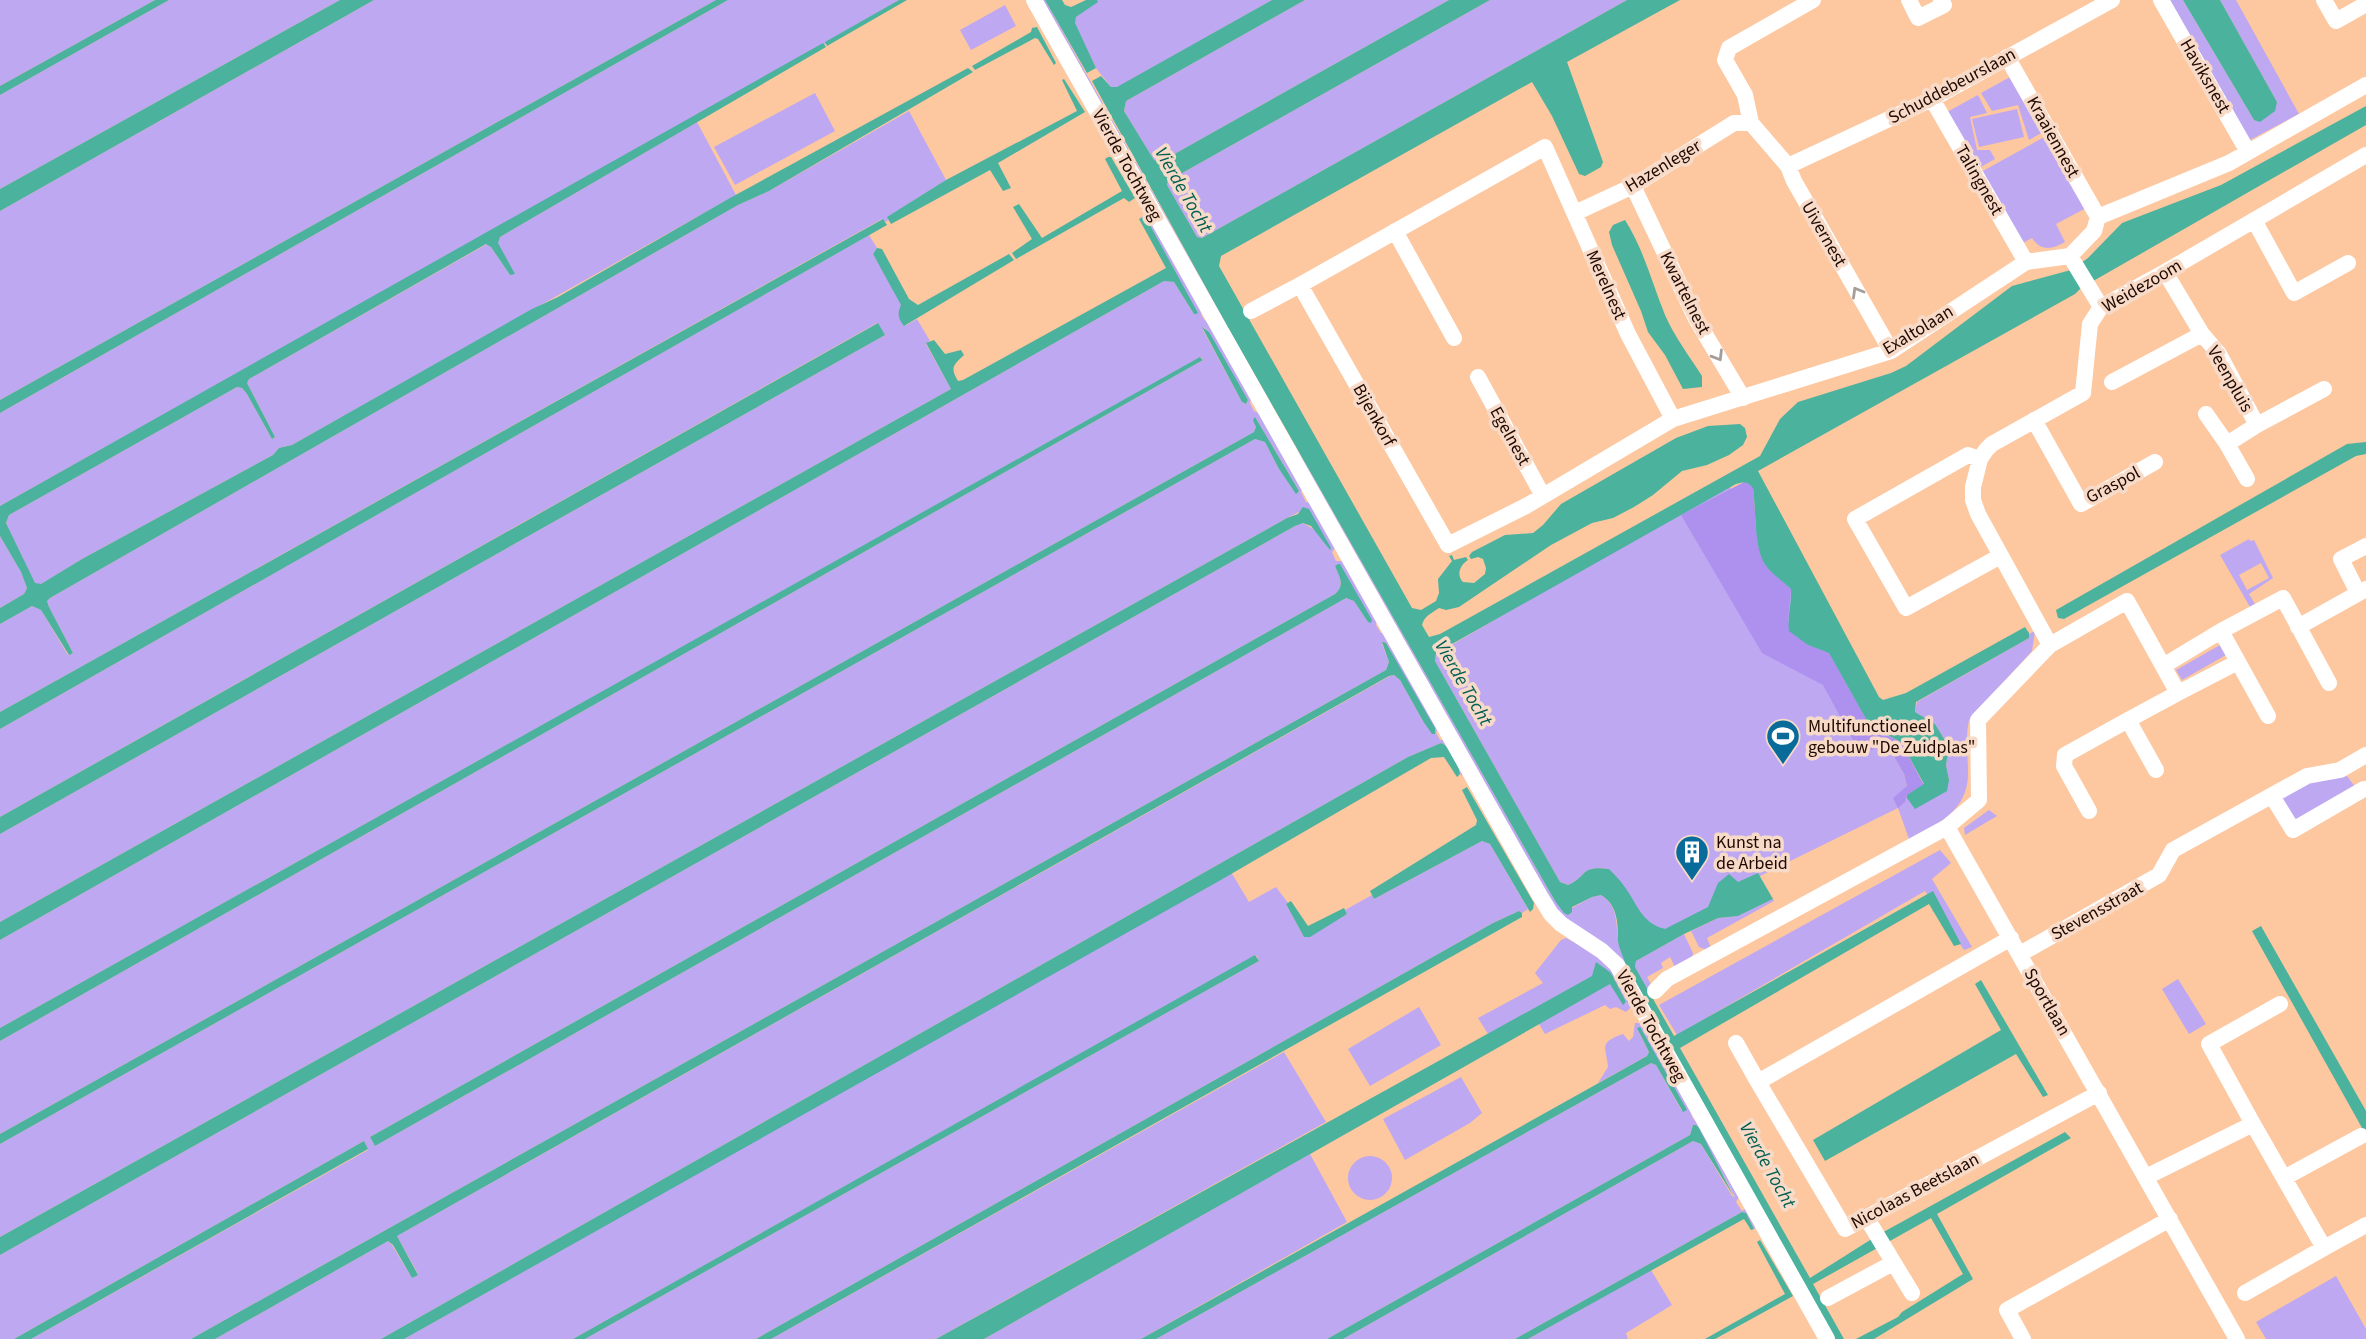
<svg xmlns="http://www.w3.org/2000/svg" width="2366" height="1339" font-family="'Source Sans 3',sans-serif">
  <style>
    .green { fill: #bea8f1; fill-rule: evenodd }
    .forest { fill: #ae91ee }
    .water { fill: #4ab29d }
    .lines { fill: none; stroke-linecap: round; stroke-linejoin: round }
    .minor { stroke: #fff; stroke-width: 16 }
    .oneway { stroke: #a69d99 }
    .labels { text-anchor: middle; dominant-baseline: central; stroke-width: 7; stroke-linejoin: round; paint-order: stroke }
    .street-label { font-size: 18px; fill: #200900; stroke: #f7dbc8 }
    .poi-label { font-size: 18px; fill: #200900; stroke: #f7dbc8; text-anchor: start }
    .water-label { font-size: 19px; font-style: italic; fill: #015e50; stroke: #f7dbc8 }
  </style>
  <rect width="100%" height="100%" fill="#fdc7a0"/>
  <path class="green" d="M 0,0 L 155,0 L 0,86 Z
    M 169,0 L 340,0 L 0,189 L 0,95 Z
    M 374,0 L 716,0 L 0,400 L 0,211 Z
    M 728,0 L 899,0 L 824,45 L 0,506 L 0,413 Z
    M 1038,0 L 1045,0 L 1226,324 Z
    M 1097,0 L 1272,0 L 1117,88 L 1111,87 L 1096,68 L 1074,24 L 1076,17 L 1097,2 Z
    M 1305,0 L 1449,0 L 1169,157 L 1158,161 L 1154,160 L 1124,111 L 1126,101 Z
    M 1490,0 L 1627,0 L 1202,238 L 1197,237 L 1167,185 L 1168,181 Z
    M 2168,0 L 2183,0 L 2254,120 L 2277,102 L 2220,0 L 2236,0 L 2299,114 L 2248,141 Z
    M 1005,5 L 1016,26 L 971,50 L 960,30 Z
    M 2012,76 L 2043,132 L 2029,140 L 2018,105 L 1992,111 L 1981,93 Z
    M 815,93 L 835,131 L 735,185 L 714,147 Z
    M 1978,95 L 1987,113 L 1970,117 L 1977,150 L 1990,150 L 1995,159 L 1979,168 L 1947,112 Z
    M 2017,109 L 2024,137 L 1979,147 L 1972,119 Z
    M 909,111 L 946,180 L 888,217 L 889,220 L 885,222 L 882,219 L 0,712 L 0,624 L 32,606 L 41,610 L 68,655 L 73,653 L 49,607 L 47,601 L 50,598 L 738,205 L 769,191 Z
    M 697,122 L 736,195 L 292,445 L 279,448 L 273,455 L 82,559 L 40,585 L 35,584 L 6,523 L 9,515 L 237,387 L 242,388 L 247,394 L 272,439 L 275,437 L 247,383 L 249,379 L 487,244 L 491,247 L 510,275 L 514,273 L 497,243 L 500,237 Z
    M 2046,136 L 2086,208 L 2056,224 L 2065,242 C 2053,249 2041,252 2032,238 L 2021,244 L 1981,172 Z
    M 1145,214 L 1152,218 L 1200,301 C 1200,314 1201,320 1214,326 L 1251,399 L 1250,403 L 1254,411 L 1259,413 L 1302,488 L 1301,492 L 1306,502 L 1311,503 L 1336,547 L 1332,552 L 1336,561 L 1344,561 L 1377,618 L 1376,625 L 1381,633 L 1385,633 L 1439,724 L 1436,733 L 1440,740 L 1444,740 L 1465,771 L 1461,776 C 1458,764 1453,749 1441,743 L 1408,757 L 381,1339 L 215,1339 L 388,1241 L 392,1245 L 412,1278 L 418,1274 L 397,1236 L 1390,676 L 1394,675 L 1400,680 L 1423,721 L 1435,732 L 1386,643 L 1382,644 L 1389,662 L 1386,670 L 191,1339 L 31,1339 L 368,1150 L 364,1141 L 14,1339 L 0,1339 L 0,1255 L 1295,526 L 1303,523 L 1315,530 L 1301,511 L 1287,518 L 0,1237 L 0,1144 L 1255,439 L 1265,442 L 1279,469 L 1296,493 L 1299,491 L 1255,417 L 1256,427 L 1254,432 L 0,1134 L 0,1041 L 1203,360 L 1201,357 L 0,1028 L 0,940 L 1164,281 L 1174,282 L 1194,314 L 1197,312 L 1145,216 L 1139,219 ZM 1204,327 L 1248,400 L 1246,404 L 1242,402 L 1203,330 ZM 1338,564 L 1340,565 L 1372,621 L 1368,622 L 1354,601 L 1346,598 L 375,1146 L 370,1137 L 1335,594 C 1345,585 1340,578 1335,566 Z
    M 869,235 L 877,248 L 873,254 L 902,305 L 905,326 L 917,319 L 930,341 L 926,344 L 951,389 L 0,922 L 0,834 L 885,335 L 877,323 L 0,817 L 0,729 Z
    M 1300,454 L 1555,901 L 1572,908 L 1592,897 L 1601,895 C 1620,907 1615,926 1619,944 C 1623,960 1633,975 1640,990 L 1644,995 L 1638,996 L 1561,918 L 1296,456 Z
    M 1728,484 L 1890,750 L 1904,774 L 1907,786 L 1949,780 L 1946,765 L 1949,747 L 1935,724 L 1915,712 L 1917,702 L 2029,638 L 2029,634 L 2035,631 L 2032,651 L 1969,720 C 1965,738 1968,756 1968,774 C 1968,810 1937,826 1909,839 L 1898,808 L 1762,875 L 1655,941 L 1609,869 C 1580,865 1588,876 1568,885 L 1560,882 L 1435,661 L 1436,654 Z
    M 0,536 L 21,572 L 27,588 L 24,594 L 0,608 Z
    M 2249,539 L 2250,541 L 2254,540 L 2273,578 L 2249,594 L 2255,604 L 2250,607 L 2220,555 ZM 2261,563 L 2269,578 L 2247,590 L 2239,575 Z
    M 2220,645 L 2226,655 L 2182,680 L 2176,670 Z
    M 2347,776 L 2356,788 L 2295,820 L 2281,797 L 2308,782 Z
    M 1989,810 L 1997,816 L 1965,835 L 1964,828 Z
    M 1482,841 L 1490,844 L 1528,909 L 1522,913 L 1519,911 L 1493,923 L 756,1339 L 585,1339 L 1259,961 L 1256,955 L 573,1339 L 404,1339 L 1231,872 L 1249,902 L 1276,887 L 1288,903 L 1286,904 L 1304,937 L 1347,914 L 1345,910 L 1372,895 L 1374,899 Z
    M 1940,850 L 1951,863 L 1932,879 L 1972,947 L 1964,950 L 1925,891 L 1677,1035 L 1659,1005 Z
    M 1773,899 L 1774,901 L 1707,938 L 1711,948 L 1707,950 L 1699,947 L 1691,931 L 1718,918 L 1738,916 Z
    M 1684,934 L 1693,953 L 1692,957 L 1675,967 L 1670,957 L 1661,963 L 1663,968 L 1647,977 L 1653,988 L 1649,992 L 1635,967 L 1636,961 Z
    M 1566,938 L 1604,958 L 1631,1003 L 1631,1007 L 1626,1012 L 1616,1007 L 1610,1009 L 1605,1005 L 1545,1034 L 1539,1024 L 1611,983 L 1623,1004 L 1626,1003 L 1611,973 L 1593,976 L 1488,1034 L 1478,1018 L 1543,983 L 1535,973 L 1561,940 Z
    M 2178,979 L 2206,1024 L 2189,1034 L 2162,989 Z
    M 1419,1007 L 1441,1045 L 1370,1086 L 1348,1049 Z
    M 1635,1023 L 1641,1023 L 1690,1103 C 1690,1111 1691,1120 1700,1124 L 1739,1197 L 1736,1202 L 1742,1211 L 1745,1209 L 1758,1226 L 1754,1229 L 1746,1213 L 1742,1212 L 1515,1339 L 1343,1339 L 1693,1141 L 1701,1144 L 1732,1196 L 1735,1197 L 1696,1125 L 1693,1125 L 1690,1135 L 1327,1339 L 1156,1339 L 1651,1063 L 1656,1065 L 1682,1111 L 1686,1110 L 1637,1029 L 1649,1052 L 1647,1056 L 1598,1083 L 1608,1067 C 1606,1046 1598,1043 1623,1034 L 1629,1041 L 1633,1037 Z
    M 1284,1052 L 1326,1122 L 936,1339 L 771,1339 Z
    M 1461,1077 L 1482,1113 L 1470,1123 L 1405,1160 L 1383,1119 Z
    M 1310,1154 L 1347,1222 L 1141,1339 L 984,1339 Z
    M1348 1178a22 22 0 1 1 44 0a22 22 0 1 1-44 0Z
    M 1651,1270 L 1672,1305 L 1626,1333 L 1628,1339 L 1528,1339 Z
    M 2336,1276 L 2366,1329 L 2366,1339 L 2266,1339 L 2256,1322 Z"/>
  <path class="forest" d="M 1744,482 L 1750,483 L 1753,487 C 1756,508 1754,543 1763,561 C 1769,573 1782,580 1791,589 L 1788,622 L 1808,645 L 1829,653 L 1870,726 L 1901,742 L 1924,785 L 1907,795 L 1905,802 L 1898,808 L 1893,798 L 1907,786 L 1904,774 L 1890,750 L 1875,749 L 1859,751 L 1823,685 L 1762,653 L 1681,515 Z"/>
  <path class="water" d="M 155,0 L 169,0 L 0,95 L 0,86 Z
    M 340,0 L 374,0 L 0,211 L 0,189 Z
    M 716,0 L 728,0 L 0,413 L 0,400 Z
    M 899,0 L 907,0 L 827,46 L 825,42 Z
    M 1045,0 L 1062,0 L 1065,5 L 1071,7 L 1086,0 L 1097,0 L 1098,2 L 1076,17 L 1075,23 L 1096,68 L 1087,73 Z
    M 1272,0 L 1305,0 L 1126,101 L 1124,111 L 1154,160 L 1158,161 L 1169,157 L 1449,0 L 1490,0 L 1168,181 L 1167,185 L 1197,237 L 1202,238 L 1627,0 L 1680,0 L 1567,62 L 1603,162 L 1601,167 L 1585,176 L 1579,174 L 1552,116 L 1532,82 L 1221,256 L 1219,266 L 1412,608 L 1421,610 L 1436,601 L 1439,593 L 1438,579 L 1452,561 L 1449,556 L 1452,555 L 1454,560 L 1466,557 L 1468,560 C 1460,565 1456,575 1463,582 L 1474,583 L 1485,574 L 1486,568 L 1483,559 L 1478,557 L 1471,559 L 1469,556 L 1472,552 L 1505,535 L 1533,533 L 1543,525 L 1561,504 L 1676,438 L 1708,426 L 1740,424 L 1745,428 L 1747,437 L 1743,445 L 1729,455 L 1707,465 L 1682,471 L 1653,495 L 1634,507 L 1613,518 L 1592,523 L 1551,545 L 1459,607 L 1446,610 L 1439,608 C 1432,613 1424,616 1422,625 L 1429,637 L 1440,634 L 1760,456 L 1780,419 L 1798,402 L 1891,373 L 1906,366 L 2012,286 L 2071,270 L 2088,258 L 2122,223 L 2221,185 L 2366,106 L 2366,125 L 2081,288 L 2075,294 L 1758,471 L 1879,697 L 1883,700 L 1906,693 L 2025,627 L 2029,633 L 2029,638 L 1916,702 L 1915,712 L 1935,724 L 1949,747 L 1946,765 L 1949,780 L 1947,791 L 1915,809 L 1907,798 L 1907,795 L 1924,784 L 1901,742 L 1870,726 L 1829,653 L 1808,645 L 1789,631 C 1787,616 1792,604 1791,589 C 1782,580 1769,573 1763,561 C 1754,543 1756,508 1753,488 C 1748,481 1743,482 1736,484 L 1436,653 L 1435,661 L 1560,882 L 1568,885 C 1588,876 1580,865 1609,869 C 1614,874 1620,880 1624,886 C 1637,903 1641,923 1665,929 L 1708,907 L 1718,883 L 1729,874 L 1738,882 L 1758,873 L 1773,899 L 1738,916 L 1718,918 L 1684,934 L 1636,961 L 1635,967 L 1674,1036 L 1933,891 L 1961,944 L 1954,946 L 1929,904 L 1680,1048 L 1810,1278 L 1878,1235 L 2065,1132 L 2071,1138 L 1937,1214 L 1973,1279 L 1874,1339 L 1856,1339 L 1898,1317 L 1902,1312 L 1963,1274 L 1931,1218 L 1813,1284 L 1844,1339 L 1834,1339 L 1625,963 C 1623,956 1619,948 1618,941 C 1618,924 1618,905 1601,895 L 1592,897 L 1572,907 L 1572,912 L 1568,915 L 1564,913 L 1555,901 L 1226,324 L 1092,81 L 1101,76 L 1111,87 L 1117,87 Z
    M 2183,0 L 2220,0 L 2277,102 L 2275,111 L 2260,122 L 2254,120 Z
    M 1037,27 L 1056,63 L 1054,65 L 1038,39 L 1035,38 L 975,70 L 972,66 L 1031,32 L 1032,28 Z
    M 823,43 L 826,47 L 500,237 L 498,243 L 515,274 L 510,275 L 491,247 L 486,244 L 249,379 L 247,383 L 275,437 L 272,439 L 247,394 L 242,388 L 237,387 L 9,515 L 6,523 L 35,583 L 41,584 L 82,559 L 273,455 L 279,448 L 292,445 L 532,309 L 558,297 L 730,198 L 968,68 L 973,72 L 769,191 L 738,205 L 50,598 L 47,601 L 49,607 L 73,653 L 69,655 L 41,610 L 32,606 L 0,624 L 0,608 L 24,594 L 27,588 L 21,572 L 0,536 L 0,506 Z
    M 1064,79 L 1085,112 L 998,163 L 1011,188 L 1003,191 L 990,170 L 891,224 L 887,217 L 946,180 L 1077,111 L 1062,80 Z
    M 1108,157 L 1111,157 L 1135,198 L 1129,202 L 1124,198 L 1016,259 L 1012,253 L 1032,239 L 1013,207 L 1019,204 L 1042,238 L 1122,191 L 1105,159 Z
    M 1145,216 L 1198,313 L 1196,314 L 1194,314 L 1174,282 L 1164,281 L 0,940 L 0,922 L 951,389 L 926,343 L 934,340 L 945,354 L 961,350 L 964,355 C 953,365 950,368 958,381 L 963,380 L 1166,268 L 1139,219 Z
    M 883,219 L 887,225 L 0,729 L 0,712 Z
    M 1625,220 C 1644,250 1652,283 1665,315 C 1674,336 1690,357 1702,376 L 1702,387 L 1683,389 L 1665,355 L 1648,332 L 1641,311 L 1612,245 L 1609,232 L 1613,225 Z
    M 877,248 L 882,249 L 909,299 L 918,305 L 1009,254 L 1014,260 L 904,326 C 898,318 897,314 901,305 L 873,254 Z
    M 878,323 L 885,335 L 0,834 L 0,817 Z
    M 1202,327 L 1209,332 L 1248,400 L 1246,404 L 1242,402 Z
    M 1200,357 L 1203,360 L 0,1041 L 0,1028 Z
    M 1255,417 L 1299,491 L 1296,494 L 1279,469 L 1265,442 L 1255,439 L 0,1144 L 0,1134 L 1254,432 L 1256,427 L 1253,420 Z
    M 2366,442 L 2366,454 L 2356,456 L 2064,619 L 2058,618 L 2056,610 L 2347,444 Z
    M 1303,507 L 1309,509 L 1331,548 L 1330,550 L 1311,526 L 1303,523 L 1295,526 L 0,1255 L 0,1237 L 1287,518 L 1298,514 Z
    M 1338,564 L 1340,564 L 1372,620 L 1371,623 L 1368,622 L 1354,601 L 1346,598 L 375,1146 L 370,1137 L 1335,594 C 1345,585 1340,578 1335,566 Z
    M 1382,642 L 1386,643 L 1435,728 L 1435,734 L 1432,734 L 1423,721 L 1400,680 L 1394,675 L 1389,676 L 397,1236 L 418,1275 L 412,1278 L 393,1245 L 388,1241 L 215,1339 L 191,1339 L 1386,670 L 1389,662 Z
    M 1441,743 C 1452,748 1458,762 1460,774 L 1457,777 L 1444,757 L 1431,758 L 1219,881 L 404,1339 L 381,1339 L 1408,757 Z
    M 1467,787 L 1534,903 L 1533,909 L 1530,912 L 1490,844 L 1482,841 L 1374,899 L 1370,891 L 1476,825 L 1477,820 L 1462,790 Z
    M 1291,901 L 1308,926 L 1344,908 L 1347,914 L 1310,937 L 1304,937 L 1286,904 Z
    M 1519,911 L 1522,913 L 1522,917 L 771,1339 L 756,1339 L 1493,923 Z
    M 2261,926 L 2366,1111 L 2366,1135 L 2252,931 Z
    M 1255,955 L 1259,961 L 585,1339 L 573,1339 Z
    M 1596,962 L 1611,973 L 1626,1002 L 1623,1005 L 1610,984 L 984,1339 L 936,1339 L 1592,976 Z
    M 1981,980 L 2048,1095 L 2043,1097 L 2016,1054 L 1825,1161 L 1813,1140 L 2001,1030 L 1975,984 Z
    M 1640,1027 L 1687,1110 L 1683,1112 L 1656,1065 L 1651,1063 L 1156,1339 L 1141,1339 L 1647,1056 L 1649,1052 L 1637,1028 Z
    M 1693,1125 L 1696,1125 L 1699,1128 L 1734,1197 L 1701,1144 L 1693,1141 L 1343,1339 L 1327,1339 L 1690,1135 Z
    M 364,1141 L 368,1149 L 31,1339 L 14,1339 Z
    M 1742,1212 L 1746,1213 L 1754,1229 L 1751,1230 L 1744,1219 L 1528,1339 L 1515,1339 Z
    M 1760,1240 L 1793,1296 L 1715,1339 L 1705,1339 L 1785,1294 L 1757,1242 Z"/>
  <g class="lines">
    <path class="minor" d="M 1034,0 L 1540,896 L 1551,914 L 1561,924 L 1602,951 L 1617,965 L 1827,1339
      M 1813,0 L 1729,48 L 1725,60 L 1745,95 L 1751,123 L 1788,166 L 1794,181 L 1891,351
      M 1909,0 L 1918,18 L 1944,5 L 1941,0
      M 2161,0 L 2248,152
      M 2324,0 L 2336,21 L 2366,4
      M 2007,57 L 2098,217
      M 1932,99 L 2026,262
      M 1788,166 L 1932,99 L 2112,0
      M 1633,186 L 1696,319 L 1743,398
      M 1575,213 L 1633,186 L 1734,123 L 1751,123
      M 2254,220 L 2294,293 L 2348,263
      M 1395,231 L 1454,338
      M 2070,256 L 2101,307
      M 2165,272 L 2202,334 L 2219,354 L 2257,425
      M 1251,311 L 1300,285
      M 1478,377 L 1543,496
      M 2112,382 L 2202,334
      M 2206,414 L 2227,444 L 2257,425 L 2324,389
      M 1673,419 L 1628,334 L 1545,147 L 1300,285 L 1448,545 L 1526,506 L 1673,419 L 1891,351 L 2026,262 L 2070,256 L 2094,231 L 2098,217 L 2229,163 L 2366,85
      M 2034,420 L 2081,504 L 2155,462
      M 2227,444 L 2247,479
      M 1980,459 L 1968,455 L 1855,519 L 1906,608 L 1995,559
      M 2358,593 L 2341,559 L 2366,546
      M 2298,627 L 2366,589
      M 2221,631 L 2268,716
      M 2050,645 L 1978,514 L 1973,500 L 1973,487 L 1980,459 L 1986,450 L 1992,444 L 2083,393 L 2090,324 L 2101,307 L 2165,272 L 2366,155
      M 2163,666 L 2178,693 L 2238,662
      M 2156,770 L 2128,720 L 2178,693
      M 2272,796 L 2293,830 L 2364,789
      M 2089,811 L 2064,766 L 2065,755 L 2128,720
      M 2011,938 L 1758,1082 L 1845,1229 L 2099,1093
      M 2020,954 L 2159,875 L 2173,850 L 2307,776 L 2340,770 L 2366,755
      M 1655,991 L 1667,979 L 1947,827
      M 1736,1043 L 1758,1082
      M 2253,1124 L 2209,1044 L 2280,1004
      M 2146,1177 L 2253,1124 L 2324,1248 L 2366,1225
      M 2284,1178 L 2361,1136
      M 1866,1217 L 1912,1293
      M 2245,1293 L 2324,1248
      M 1828,1298 L 1893,1263
      M 2023,1339 L 2007,1310 L 2170,1219
      M 2237,1339 L 1947,827 L 1979,800 L 1978,720 L 2050,645 L 2127,601 L 2163,666 L 2221,631 L 2283,598 L 2329,683"/>
  </g>
  <defs><path id="oneway-chevron" d="M-2-3.5L2.5 0L-2 3.5" fill="none" stroke-width="1.6" stroke-linecap="round" stroke-linejoin="round" transform="scale(1.75)"/></defs>
  <g class="oneway">
    <use href="#oneway-chevron" transform="translate(1857 292) rotate(-120)"/>
    <use href="#oneway-chevron" transform="translate(1718 356) rotate(59)"/>
  </g>
  <defs>
    <g id="stadium-pin" transform="scale(1.75)"><path d="M0 17L-7.5 6A9.5 9.5 0 1 1 7.5 6Z" fill="#086b99" stroke="#f7dbc8"/><path d="M0-5a6.5 5 0 1 0 0 10a6.5 5 0 1 0 0-10ZM-3.5-1.8h7v3.6h-7Z" fill="#fff"/></g>
    <g id="building-pin" transform="scale(1.75)"><path d="M0 17L-7.5 6A9.5 9.5 0 1 1 7.5 6Z" fill="#086b99" stroke="#f7dbc8"/><path d="M-4-6H4V6H1V3H-1V6H-4ZM-2.5-4.3h1.7v1.8h-1.7ZM.8-4.3h1.7v1.8H.8ZM-2.5-1h1.7V.8h-1.7ZM.8-1h1.7V.8H.8Z" fill="#fff"/></g>
  </defs>
  <g fill-rule="evenodd">
    <use href="#stadium-pin" x="1783" y="736"/>
    <use href="#building-pin" x="1692" y="852"/>
  </g>
  <g class="labels">
    <g class="street-label">
      <text transform="translate(2205 76) rotate(60)">Haviksnest</text>
      <text transform="translate(1952 86) rotate(-28)">Schuddebeurslaan</text>
      <text transform="translate(2053 137) rotate(61)">Kraaiennest</text>
      <text transform="translate(1127 165) rotate(61)">Vierde Tochtweg</text>
      <text transform="translate(1663 166) rotate(-31)">Hazenleger</text>
      <text transform="translate(1979 180) rotate(60)">Talingnest</text>
      <text transform="translate(1824 234) rotate(60)">Uivernest</text>
      <text transform="translate(1606 285) rotate(66)">Merelnest</text>
      <text transform="translate(2142 286) rotate(-30)">Weidezoom</text>
      <text transform="translate(1685 293) rotate(63)">Kwartelnest</text>
      <text transform="translate(1918 330) rotate(-31)">Exaltolaan</text>
      <text transform="translate(2230 379) rotate(60)">Veenpluis</text>
      <text transform="translate(1374 415) rotate(61)">Bijenkorf</text>
      <text transform="translate(1510 436) rotate(61)">Egelnest</text>
      <text transform="translate(2113 485) rotate(-28)">Graspol</text>
      <text transform="translate(2097 911) rotate(-29)">Stevensstraat</text>
      <text transform="translate(2047 1002) rotate(60)">Sportlaan</text>
      <text transform="translate(1651 1026) rotate(61)">Vierde Tochtweg</text>
      <text transform="translate(1915 1191) rotate(-28)">Nicolaas Beetslaan</text>
    </g>
    <g class="poi-label">
      <text x="1808" y="726">Multifunctioneel<tspan x="1808" dy="21">gebouw "De Zuidplas"</tspan></text>
      <text x="1716" y="842">Kunst na<tspan x="1716" dy="21">de Arbeid</tspan></text>
    </g>
    <g class="water-label">
      <text transform="translate(1183 190) rotate(60)">Vierde Tocht</text>
      <text transform="translate(1463 683) rotate(60)">Vierde Tocht</text>
      <text transform="translate(1767 1165) rotate(61)">Vierde Tocht</text>
    </g>
  </g>
</svg>
